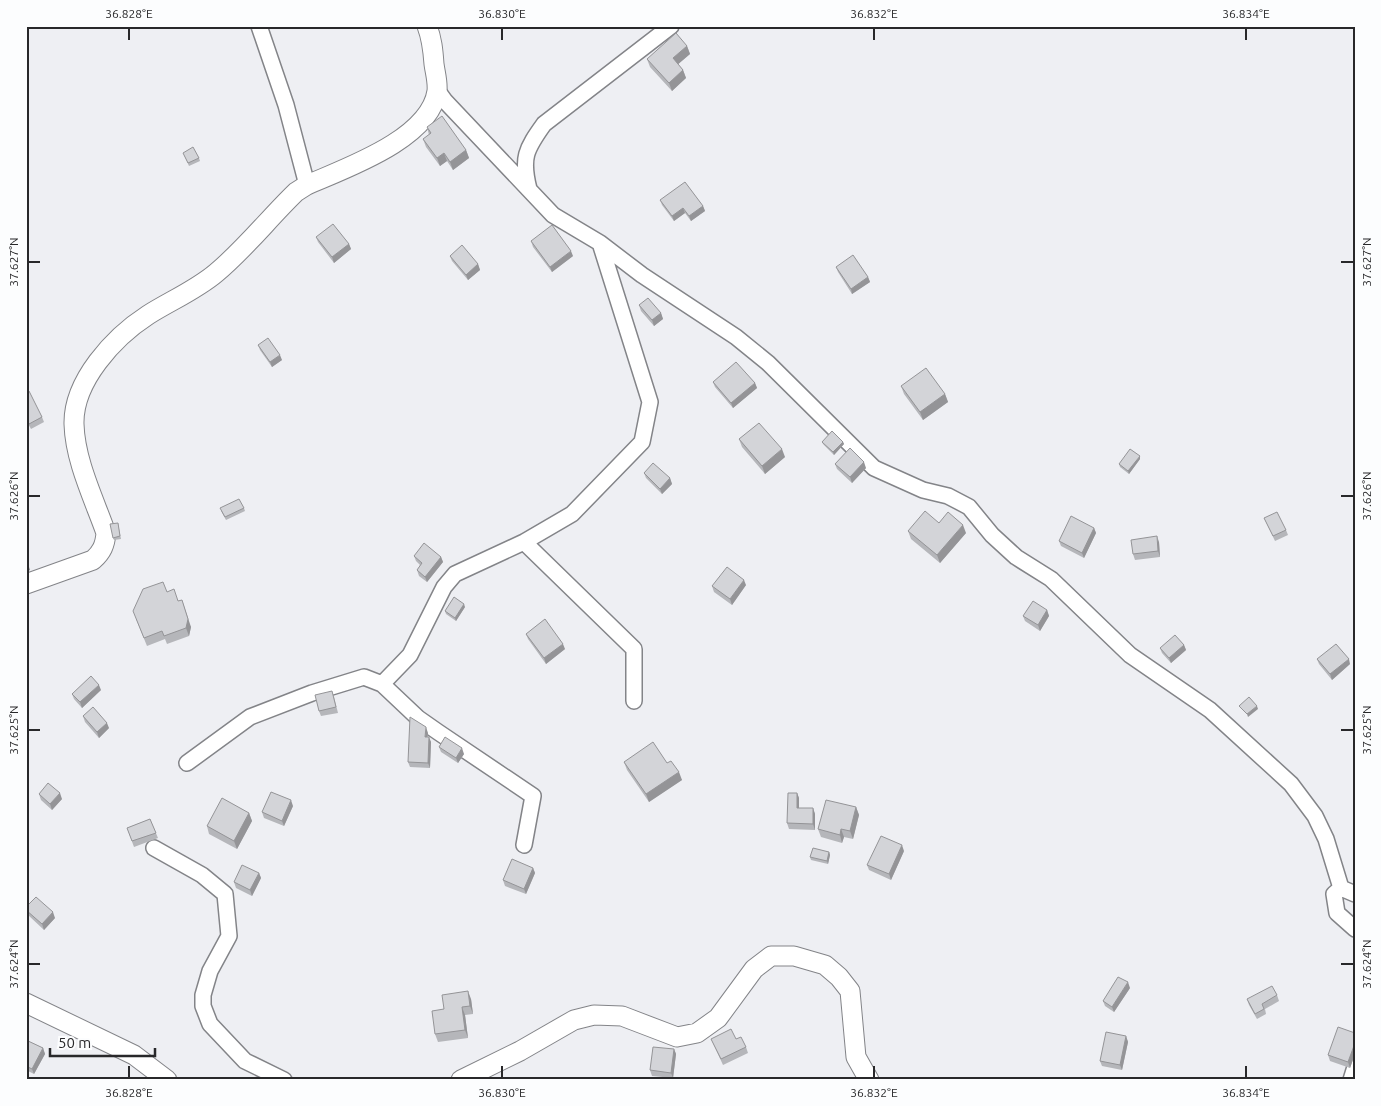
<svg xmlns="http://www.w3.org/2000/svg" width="1381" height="1106" font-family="Ubuntu,sans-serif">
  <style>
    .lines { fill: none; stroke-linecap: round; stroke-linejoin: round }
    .minor-casing { stroke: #838488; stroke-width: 18 }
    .tertiary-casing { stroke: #838488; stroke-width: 21 }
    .minor { stroke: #fff; stroke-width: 15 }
    .tertiary { stroke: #fff; stroke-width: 19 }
    .wall { fill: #b5b6ba }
    .shaded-wall { fill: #949497 }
    .building { fill: #d3d4d8; stroke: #949497 }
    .ticks { fill: none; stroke: #28282a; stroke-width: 2 }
    .neatline { fill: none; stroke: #28282a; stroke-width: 2 }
    .ticks-label { font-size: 12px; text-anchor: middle; fill: #28282a }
  </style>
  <rect width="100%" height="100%" fill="#eeeff3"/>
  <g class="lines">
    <g class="minor-casing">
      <path id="minor" d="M 259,26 L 286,105 L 307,185
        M 437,90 L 445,101 L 553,215 L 600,243 L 642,275 L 736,337 L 768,363 L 874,468 L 923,490 L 948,496 L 969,507 L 992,535 L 1016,557 L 1051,579 L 1130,655 L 1210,710 L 1291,784 L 1315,816 L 1326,839 L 1341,888 L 1355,894
        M 529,189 C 521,158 526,149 544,124 L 671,26
        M 524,542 L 634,649 L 634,701
        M 382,684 L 410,655 L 444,587 L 455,574 L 524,542 L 572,514 L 642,442 L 650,402 L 600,243
        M 187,763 L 250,717 L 312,693 L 364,677 L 382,684 L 418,718 L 438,732 L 533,796 L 524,845
        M 154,848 L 202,875 L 225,894 L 229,936 L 210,971 L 203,995 L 203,1006 L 210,1024 L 245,1061 L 284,1080
        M 1341,888 L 1334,894 L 1337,913 L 1355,929
        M 1351,1080 L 1355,1067"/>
    </g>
    <g class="tertiary-casing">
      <path id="tertiary" d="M 26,584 L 93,560 C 102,552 105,545 106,533 C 94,499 75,461 74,424 C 73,381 114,337 148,315 C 170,301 196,290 216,273 C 245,249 269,218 296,192 L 307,185 C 346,168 430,139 437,91 C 438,82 435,72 434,64 C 433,50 432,39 427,26
        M 26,1003 L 134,1055 L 167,1080
        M 461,1080 L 520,1051 L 574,1020 L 594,1015 L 622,1016 L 677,1037 L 697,1033 L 718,1018 L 754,969 L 771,956 L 794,956 L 825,965 L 839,977 L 850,991 L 856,1057 L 869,1080"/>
    </g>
    <use href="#minor" class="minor"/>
    <use href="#tertiary" class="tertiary"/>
  </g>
  <path class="wall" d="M 123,26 L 146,26 L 146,27 L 124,28 Z
    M 687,46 L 690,54 L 678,64 L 683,70 L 686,78 L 672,91 L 650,67 L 647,59 Z
    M 427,127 L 466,150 L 469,158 L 453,170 L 447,161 L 440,166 L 426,147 L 423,139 L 429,135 Z
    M 184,155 L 199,158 L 200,161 L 189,166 Z
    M 660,200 L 703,206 L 705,211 L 691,221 L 685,213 L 674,221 L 662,205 Z
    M 316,237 L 349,244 L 351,249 L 334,263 L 318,242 Z
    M 531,241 L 573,256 L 552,272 L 533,247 Z
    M 450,256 L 478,264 L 480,270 L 468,280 L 452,261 Z
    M 836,267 L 868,277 L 870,282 L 852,294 L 838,272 Z
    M 639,305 L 661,313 L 663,319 L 654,326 L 641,311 Z
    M 258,345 L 282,360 L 272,367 L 260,350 Z
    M 713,382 L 755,383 L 757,388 L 733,408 L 715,387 Z
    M 901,386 L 945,394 L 948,402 L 923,420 L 904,394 Z
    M 26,393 L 42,417 L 44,422 L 31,429 L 26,420 Z
    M 739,439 L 785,457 L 765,474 L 742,447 Z
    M 822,442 L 843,442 L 844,444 L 834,455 L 823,444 Z
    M 1140,459 L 1129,474 L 1120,467 L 1119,464 Z
    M 835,464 L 866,468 L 852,483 L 837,469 Z
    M 644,473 L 670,478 L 672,484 L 662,494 L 646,478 Z
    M 244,508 L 245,511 L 226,520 L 221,511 Z
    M 1264,518 L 1286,530 L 1288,535 L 1275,541 Z
    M 118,523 L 121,539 L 114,540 L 113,538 Z
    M 1094,528 L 1096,533 L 1084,558 L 1061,546 L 1059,541 Z
    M 908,531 L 966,533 L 940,563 L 911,539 Z
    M 1159,542 L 1160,557 L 1135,560 L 1133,554 Z
    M 414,556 L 441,557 L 443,562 L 427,582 L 419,576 L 417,570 L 420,565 L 416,561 Z
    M 746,585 L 732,605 L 714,592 L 712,586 Z
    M 167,592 L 191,627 L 189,636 L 167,644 L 165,639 L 147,646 L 136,619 Z
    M 465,607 L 456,621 L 446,614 L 445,611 Z
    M 1047,610 L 1049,616 L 1040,631 L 1025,621 L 1023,616 Z
    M 526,634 L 565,649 L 546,664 L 528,639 Z
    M 1184,645 L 1186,650 L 1171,663 L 1162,653 L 1160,648 Z
    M 1317,659 L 1350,664 L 1332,680 L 1319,664 Z
    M 101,690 L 82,708 L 74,699 L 72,694 Z
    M 334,697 L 338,713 L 321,716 L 319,711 Z
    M 83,716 L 109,728 L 99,738 L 85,722 Z
    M 428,733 L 427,737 L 431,742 L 430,768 L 410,767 L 408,762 Z
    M 439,747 L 464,754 L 458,763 L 441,752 Z
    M 624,762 L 667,763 L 682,780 L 649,802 L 627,770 Z
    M 797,793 L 799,798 L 799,808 L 813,808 L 815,814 L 815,830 L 789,829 L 787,823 Z
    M 39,794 L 62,799 L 52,810 L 41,800 Z
    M 293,806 L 284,826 L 264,818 L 262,812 Z
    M 856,807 L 859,815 L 853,839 L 844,837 L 842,843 L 821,837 L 818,829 Z
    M 249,813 L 252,821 L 237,849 L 209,834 L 207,826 Z
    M 150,819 L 158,838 L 134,847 L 127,828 Z
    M 904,851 L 891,880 L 869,870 L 867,865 Z
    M 829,852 L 830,855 L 828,864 L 811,860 L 810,857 Z
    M 533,868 L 535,873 L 526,894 L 505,886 L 503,880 Z
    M 259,873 L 261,878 L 252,896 L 236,888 L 234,882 Z
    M 26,907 L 55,918 L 44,930 L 27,914 Z
    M 1130,988 L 1114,1012 L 1105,1006 L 1103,1001 Z
    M 1277,995 L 1279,1001 L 1265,1009 L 1266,1014 L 1257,1019 L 1249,1005 L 1247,999 Z
    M 471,999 L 473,1014 L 465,1015 L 468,1038 L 438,1042 L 435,1034 L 444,1009 Z
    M 1355,1033 L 1355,1054 L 1350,1068 L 1330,1061 L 1328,1055 Z
    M 1126,1036 L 1128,1042 L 1122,1070 L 1102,1066 L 1100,1061 Z
    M 711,1039 L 736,1039 L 746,1047 L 748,1053 L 723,1065 Z
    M 26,1040 L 43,1048 L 45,1054 L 34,1074 L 26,1070 Z
    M 674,1049 L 676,1054 L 673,1078 L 652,1076 L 650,1070 Z"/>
  <path class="shaded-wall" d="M 687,46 L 690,54 L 676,66 L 673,58 Z
    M 683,70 L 686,78 L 672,91 L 669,83 Z
    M 466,150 L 469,158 L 453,170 L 450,162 Z
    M 444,153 L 447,161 L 440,166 L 437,158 Z
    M 703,206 L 705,211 L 691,221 L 689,216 Z
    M 683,208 L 685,213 L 674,221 L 672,216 Z
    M 349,244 L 351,249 L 334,263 L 332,257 Z
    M 571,251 L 573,256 L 552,272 L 550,267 Z
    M 478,264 L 480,270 L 468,280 L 466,275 Z
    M 868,277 L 870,282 L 852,294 L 851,289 Z
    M 661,313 L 663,319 L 654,326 L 652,320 Z
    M 280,355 L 282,360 L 272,367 L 270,362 Z
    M 755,383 L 757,388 L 733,408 L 731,403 Z
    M 945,394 L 948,402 L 923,420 L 920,412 Z
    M 843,442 L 844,444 L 834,455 L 833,452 Z
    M 782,449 L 785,457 L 765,474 L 762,466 Z
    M 1140,456 L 1140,459 L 1129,474 L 1128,471 Z
    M 864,462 L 866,468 L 852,483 L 850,477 Z
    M 670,478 L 672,484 L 662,494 L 660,489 Z
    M 963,525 L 966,533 L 940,563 L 937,555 Z
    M 1094,528 L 1096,533 L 1084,558 L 1082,553 Z
    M 1157,536 L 1159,542 L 1160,557 L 1158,551 Z
    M 441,557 L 443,562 L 427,582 L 425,577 Z
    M 28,564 L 30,570 L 26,572 L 26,565 Z
    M 744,580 L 746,585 L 732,605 L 730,599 Z
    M 182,600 L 191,627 L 189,636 L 186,628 Z
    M 464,604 L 465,607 L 456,621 L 455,618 Z
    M 1047,610 L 1049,616 L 1040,631 L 1038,625 Z
    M 563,644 L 565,649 L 546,664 L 544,658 Z
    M 1184,645 L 1186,650 L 1171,663 L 1169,658 Z
    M 1349,659 L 1350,664 L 1332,680 L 1330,674 Z
    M 99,685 L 101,690 L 82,708 L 80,702 Z
    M 1257,706 L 1258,709 L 1248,717 L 1247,714 Z
    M 107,723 L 109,728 L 99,738 L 97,732 Z
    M 426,727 L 428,733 L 427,742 L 425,737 Z
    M 429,737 L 431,742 L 430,768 L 428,763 Z
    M 462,748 L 464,754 L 458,763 L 456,758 Z
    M 679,772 L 682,780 L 649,802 L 646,794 Z
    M 60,793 L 62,799 L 52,810 L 50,804 Z
    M 797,793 L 799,798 L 799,813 L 797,808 Z
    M 291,800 L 293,806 L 284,826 L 282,821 Z
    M 856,807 L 859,815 L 853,839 L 850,831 Z
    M 813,808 L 815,814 L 815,830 L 813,824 Z
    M 249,813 L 252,821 L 237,849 L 234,841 Z
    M 841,829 L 844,837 L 842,843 L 840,835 Z
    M 902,845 L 904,851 L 891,880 L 889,874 Z
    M 829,852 L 830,855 L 828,864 L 827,861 Z
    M 533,868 L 535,873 L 526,894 L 524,889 Z
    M 259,873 L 261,878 L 252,896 L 250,890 Z
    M 53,912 L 55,918 L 44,930 L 42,924 Z
    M 1128,982 L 1130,988 L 1114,1012 L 1112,1007 Z
    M 468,991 L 471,999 L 473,1014 L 470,1006 Z
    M 462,1007 L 465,1015 L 468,1038 L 465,1030 Z
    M 1126,1036 L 1128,1042 L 1122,1070 L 1120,1065 Z
    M 1355,1043 L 1355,1054 L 1350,1068 L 1348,1062 Z
    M 43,1048 L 45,1054 L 34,1074 L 32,1069 Z
    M 674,1049 L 676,1054 L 673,1078 L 671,1073 Z"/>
  <path class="building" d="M 676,33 L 687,46 L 673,58 L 683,70 L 669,83 L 647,59 Z
    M 442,116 L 466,150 L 450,162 L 444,153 L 437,158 L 423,139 L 431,133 L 427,127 Z
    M 193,147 L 199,158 L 188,163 L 183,153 Z
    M 685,182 L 703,206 L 689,216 L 683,208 L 672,216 L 660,200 Z
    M 333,224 L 349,244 L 332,257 L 316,237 Z
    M 552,225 L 571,251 L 550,267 L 531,241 Z
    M 462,245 L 478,264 L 466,275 L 450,256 Z
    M 853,255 L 868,277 L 851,289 L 836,267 Z
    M 648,298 L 661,313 L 652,320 L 639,305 Z
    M 268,338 L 280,355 L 270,362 L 258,345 Z
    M 736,362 L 755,383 L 731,403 L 713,382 Z
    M 926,368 L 945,394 L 920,412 L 901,386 Z
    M 29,391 L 42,417 L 29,424 L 26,419 L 26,393 Z
    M 759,423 L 782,449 L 762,466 L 739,439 Z
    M 832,431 L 843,442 L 833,452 L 822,442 Z
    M 850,448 L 864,462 L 850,477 L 835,464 Z
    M 1130,449 L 1140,456 L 1128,471 L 1119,464 Z
    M 653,463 L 670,478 L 660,489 L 644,473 Z
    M 239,499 L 244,508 L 225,517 L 220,508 Z
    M 925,511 L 939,523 L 948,512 L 963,525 L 937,555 L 908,531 Z
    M 1277,512 L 1286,530 L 1273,536 L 1264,518 Z
    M 1071,516 L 1094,528 L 1082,553 L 1059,541 Z
    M 118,523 L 120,536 L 113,538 L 110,524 Z
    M 1157,536 L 1158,551 L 1133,554 L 1131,540 Z
    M 424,543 L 441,557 L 425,577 L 417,570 L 422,563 L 414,556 Z
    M 727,567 L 744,580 L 730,599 L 712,586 Z
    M 163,582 L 167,592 L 174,589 L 178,601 L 182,600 L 188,619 L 186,628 L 164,636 L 162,631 L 144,638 L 133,611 L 143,589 Z
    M 454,597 L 464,604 L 455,618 L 445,611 Z
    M 1033,601 L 1047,610 L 1038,625 L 1023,616 Z
    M 545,619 L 563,644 L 544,658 L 526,634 Z
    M 1175,635 L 1184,645 L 1169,658 L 1160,648 Z
    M 1336,644 L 1349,659 L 1330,674 L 1317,659 Z
    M 91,676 L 99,685 L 80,702 L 72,694 Z
    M 332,691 L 336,707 L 319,711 L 315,695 Z
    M 1249,697 L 1257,706 L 1247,714 L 1239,706 Z
    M 93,707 L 107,723 L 97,732 L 83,716 Z
    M 410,717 L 426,727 L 425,737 L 429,737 L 428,763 L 408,762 Z
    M 445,737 L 462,748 L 456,758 L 439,747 Z
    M 653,742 L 667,763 L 671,761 L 679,772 L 646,794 L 624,762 Z
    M 48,783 L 60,793 L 50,804 L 39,794 Z
    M 271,792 L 291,800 L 282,821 L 262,812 Z
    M 788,793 L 797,793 L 797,808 L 813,808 L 813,824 L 787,823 Z
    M 222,798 L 249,813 L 234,841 L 207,826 Z
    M 826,800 L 856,807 L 850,831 L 841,829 L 840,835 L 818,829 Z
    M 150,819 L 156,833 L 132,841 L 127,828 Z
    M 881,836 L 902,845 L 889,874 L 867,865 Z
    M 813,848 L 829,852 L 827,861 L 810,857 Z
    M 512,859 L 533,868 L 524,889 L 503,880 Z
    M 242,865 L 259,873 L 250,890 L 234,882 Z
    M 36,897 L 53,912 L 42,924 L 26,910 L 26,907 Z
    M 1118,977 L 1128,982 L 1112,1007 L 1103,1001 Z
    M 1272,986 L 1277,995 L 1262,1004 L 1264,1009 L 1255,1014 L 1247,999 Z
    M 468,991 L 470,1006 L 462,1007 L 465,1030 L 435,1034 L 432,1011 L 444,1009 L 442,995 Z
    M 1338,1027 L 1355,1033 L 1355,1043 L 1348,1062 L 1328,1055 Z
    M 731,1029 L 736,1039 L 741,1037 L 746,1047 L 721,1059 L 711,1039 Z
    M 1106,1032 L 1126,1036 L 1120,1065 L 1100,1061 Z
    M 26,1040 L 43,1048 L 32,1069 L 26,1066 Z
    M 653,1047 L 674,1049 L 671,1073 L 650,1070 Z"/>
  <path class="ticks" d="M 129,28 L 129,40M 502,28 L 502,40M 874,28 L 874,40M 1246,28 L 1246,40M 28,262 L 40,262M 1341,262 L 1354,262M 28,496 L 40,496M 1341,496 L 1354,496M 28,730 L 40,730M 1341,730 L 1354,730M 28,964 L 40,964M 1341,964 L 1354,964M 129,1066 L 129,1078M 502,1066 L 502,1078M 874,1066 L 874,1078M 1246,1066 L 1246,1078"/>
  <rect width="1381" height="1106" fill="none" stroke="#fcfdfe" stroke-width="55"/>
  <path d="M50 1048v8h105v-8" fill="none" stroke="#28282a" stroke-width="2.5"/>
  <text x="58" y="1048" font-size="15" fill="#28282a" stroke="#fcfdfe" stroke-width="4" paint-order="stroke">50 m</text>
  <rect x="28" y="28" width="1326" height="1050" class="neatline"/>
  <g class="ticks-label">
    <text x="129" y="18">36.828°E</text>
    <text x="502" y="18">36.830°E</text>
    <text x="874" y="18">36.832°E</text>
    <text x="1246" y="18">36.834°E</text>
    <text transform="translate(14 262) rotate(-90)" y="4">37.627°N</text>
    <text transform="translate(1367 262) rotate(-90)" y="4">37.627°N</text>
    <text transform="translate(14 496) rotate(-90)" y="4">37.626°N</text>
    <text transform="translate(1367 496) rotate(-90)" y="4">37.626°N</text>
    <text transform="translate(14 730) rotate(-90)" y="4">37.625°N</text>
    <text transform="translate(1367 730) rotate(-90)" y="4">37.625°N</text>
    <text transform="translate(14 964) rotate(-90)" y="4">37.624°N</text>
    <text transform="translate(1367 964) rotate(-90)" y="4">37.624°N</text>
    <text x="129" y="1097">36.828°E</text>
    <text x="502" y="1097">36.830°E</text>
    <text x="874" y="1097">36.832°E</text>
    <text x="1246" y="1097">36.834°E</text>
  </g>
</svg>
